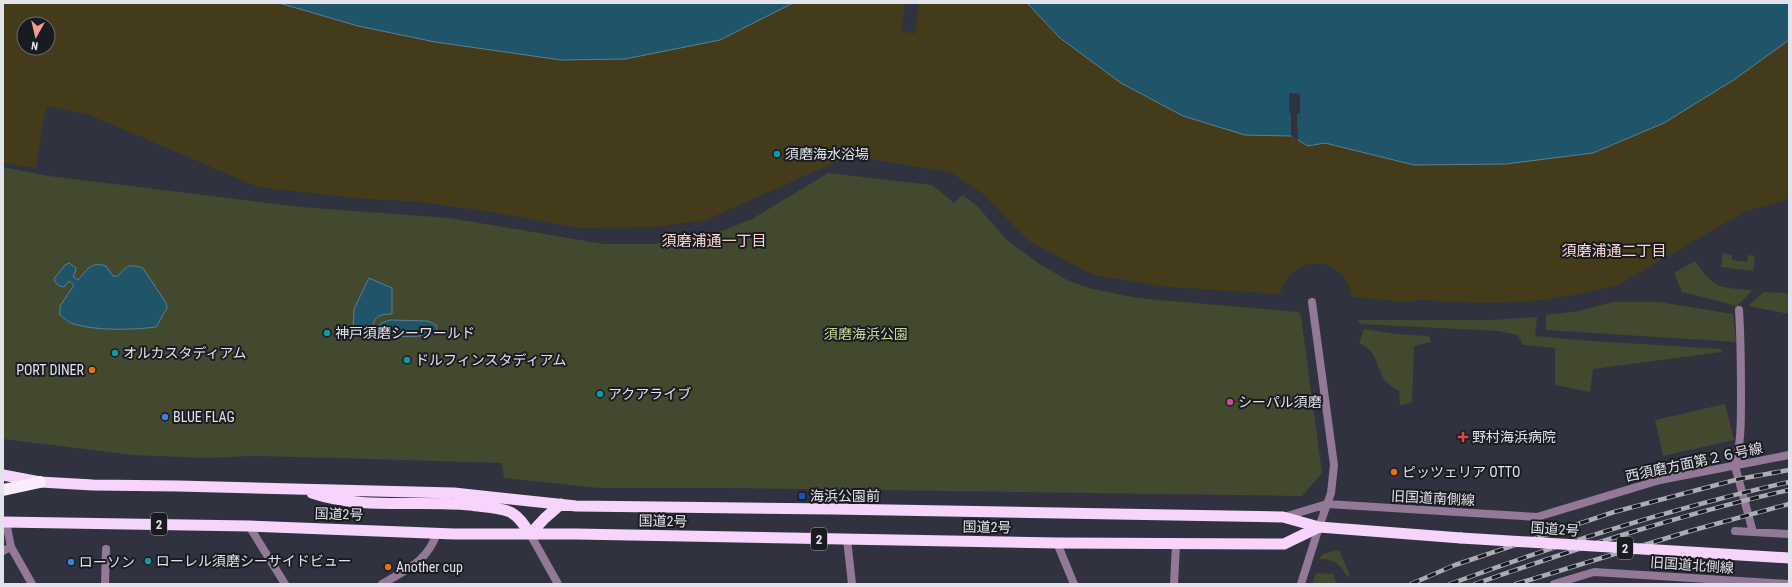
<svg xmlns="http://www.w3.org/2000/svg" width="1792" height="587" font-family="'Roboto Condensed','Noto Sans JP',sans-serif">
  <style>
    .green { fill: #43492e }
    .sand { fill: #443b1b; fill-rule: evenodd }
    .water { fill: #205569; stroke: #5a8090 }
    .pier { fill: #313240 }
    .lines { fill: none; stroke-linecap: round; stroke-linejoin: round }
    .minor { stroke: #937897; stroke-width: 8 }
    .tertiary { stroke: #937897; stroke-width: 8 }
    .trunk { stroke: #f6d4fb; stroke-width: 11 }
    .motorway { stroke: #f9ecfb; stroke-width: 12 }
    .rail-casing { stroke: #abacb6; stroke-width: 4.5 }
    .rail { stroke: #1a1b21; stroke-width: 3; stroke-dasharray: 9; stroke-linecap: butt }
    .trunk-bridge { stroke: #f6d4fb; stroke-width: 11 }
    .culture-dot { fill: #0f9aa8; stroke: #1a1b21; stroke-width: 1.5 }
    .food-dot { fill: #e8710a; stroke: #1a1b21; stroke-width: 1.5 }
    .hotel-dot { fill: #d1479c; stroke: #1a1b21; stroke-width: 1.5 }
    .shop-dot { fill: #3f7fe0; stroke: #1a1b21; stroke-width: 1.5 }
    .health-dot { fill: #e0444e; stroke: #1a1b21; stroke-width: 1.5 }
    .transit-dot { fill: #1a4fb4; stroke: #1a1b21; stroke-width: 1.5 }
    .labels { text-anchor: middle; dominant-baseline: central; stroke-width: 4; stroke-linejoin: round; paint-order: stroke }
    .shield { fill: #1a1b21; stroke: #a6a7af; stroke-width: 1 }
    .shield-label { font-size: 13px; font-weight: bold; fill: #e2e3ec }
    .poi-label { font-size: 14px; fill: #e2e3ec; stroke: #1a1b21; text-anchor: start }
    .park-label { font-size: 14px; fill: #cbdb94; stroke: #1a1b21 }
    .street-label { font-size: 14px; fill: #e2e3ec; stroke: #1a1b21 }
    .neighbourhood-label { font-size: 15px; fill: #fad7d2; stroke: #1a1b21 }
  </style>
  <rect width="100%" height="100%" fill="#313240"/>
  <path class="green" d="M 3,167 L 49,176 L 300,207 L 450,218 L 603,244 L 654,244 L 722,231 L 752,219 L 828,173 L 932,185 L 954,203 L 963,195 L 978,207 L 1007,240 L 1038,263 L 1065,279 L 1088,288 L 1137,298 L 1298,312 L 1301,316 L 1322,473 L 1302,496 L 731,488 L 599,488 L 504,478 L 502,463 L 336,458 L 251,456 L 207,458 L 133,455 L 3,439 Z
    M 1723,253 L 1732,255 L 1732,260 L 1747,262 L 1748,255 L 1755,256 L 1753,271 L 1721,267 Z
    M 1695,261 C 1714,289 1720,288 1753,290 L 1737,306 L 1682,292 L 1674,273 Z
    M 1764,292 L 1789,293 L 1789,314 L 1748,306 Z
    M 1612,302 L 1659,302 L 1733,314 L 1736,342 L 1546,330 L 1546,315 L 1579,311 Z
    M 1537,317 L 1535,336 L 1577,340 L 1721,349 L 1722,352 L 1593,369 L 1590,392 L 1555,385 L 1555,348 L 1523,345 L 1518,335 L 1498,331 L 1361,324 L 1358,320 L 1493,320 Z
    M 1364,329 L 1395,334 L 1429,336 L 1431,342 L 1414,346 L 1412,403 L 1400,405 L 1399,391 C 1394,388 1387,384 1384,379 C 1374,362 1379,353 1359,343 Z
    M 1725,404 L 1734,440 L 1663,456 L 1655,420 Z
    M 1339,550 L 1350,575 L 1347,577 C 1341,564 1333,558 1319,559 L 1323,554 Z
    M 1316,573 L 1333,574 L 1337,584 L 1312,584 Z"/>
  <path class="sand" d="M 3,3 L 279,3 L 358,26 L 435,42 L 561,60 L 625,59 L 786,7 L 793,3 L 905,3 L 901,31 L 915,34 L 919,3 L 1027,3 L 1060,38 L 1245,135 L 1291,136 L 1308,146 L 1325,143 L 1414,165 L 1506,164 L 1593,153 L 1664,123 L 1735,79 L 1789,40 L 1789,199 L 1744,212 L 1618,285 L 1580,294 L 1544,300 L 1512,302 L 1485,303 L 1419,300 L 1409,302 L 1352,297 C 1345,254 1292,252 1280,294 L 1170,287 L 1093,275 L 1029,241 L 983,194 L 950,172 L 850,156 L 706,220 L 654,227 L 579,228 L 491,212 L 420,202 L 355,198 L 258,187 L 90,115 L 47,106 L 43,123 L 36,168 L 3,163 ZM 24,24 L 48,24 L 48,48 L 24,48 Z"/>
  <path class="water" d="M 279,3 L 793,3 L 720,40 L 625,59 L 561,60 L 435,42 L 358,26 Z
    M 1027,3 L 1789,3 L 1789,40 L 1735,79 L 1664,123 L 1593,153 L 1506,164 L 1414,165 L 1325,143 L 1308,146 L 1291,136 L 1245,135 L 1183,116 L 1121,83 L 1060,38 Z
    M 69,263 L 76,268 L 75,273 L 73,276 L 78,280 C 87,270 91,261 106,266 L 113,276 L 118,276 C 127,265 129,264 143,268 L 166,303 L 167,308 L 156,327 C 132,330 97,331 74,324 C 69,323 64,318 60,315 L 60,306 L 74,285 L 69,281 L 64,287 C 59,286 56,285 54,279 L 65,265 Z
    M 369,278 L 392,288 L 392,314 C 378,314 372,318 373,332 L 371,334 L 355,333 L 353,331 L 354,309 Z
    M 390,320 L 428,321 L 436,325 L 438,333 C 414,338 400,338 376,332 C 377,323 382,323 390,320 Z"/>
  <path class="pier" d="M 1289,93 L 1300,94 L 1300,113 L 1297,114 L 1298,141 L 1291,136 L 1291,113 L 1289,113 Z"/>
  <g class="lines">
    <path class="minor" d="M 1312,302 L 1334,465 L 1331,493 L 1319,527
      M 1735,466 C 1741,444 1741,422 1741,399 C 1741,369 1741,340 1739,310
      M 1735,466 L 1753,532
      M 1284,517 L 1327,504 L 1537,517 L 1660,480 L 1789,455
      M 6,522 L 11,547 L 32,584
      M 249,526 L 285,584
      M 1735,531 L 1789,534
      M 847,539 L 852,584
      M 1057,543 L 1074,584
      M 3,551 L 11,547
      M 105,584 L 106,549
      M 382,584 C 407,569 427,562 437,533
      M 1174,584 L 1176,544
      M 1554,584 L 1594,572 L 1789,584"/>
    <path class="tertiary" d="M 530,534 L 558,584
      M 1301,584 L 1319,527"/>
    <path class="trunk" d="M 3,475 L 40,482 L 93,485 L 178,486 L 454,493 L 576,506 L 833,509 L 1283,517 L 1319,527 L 1461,538
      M 312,493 C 362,510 418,500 470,505 C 482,507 498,507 510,512 C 519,516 525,526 530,534 L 545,518 L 561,504
      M 3,522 L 249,526 L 454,534 L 576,534 L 1057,543 L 1284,544 L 1319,527"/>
    <path class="motorway" d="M 3,490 L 40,482"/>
    <g class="rail-casing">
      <path id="rail" d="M 1411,584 L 1455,565 L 1614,512 L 1739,479 L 1789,470
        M 1450,584 C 1561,543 1674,508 1789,482
        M 1475,584 C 1578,548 1682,514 1789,490
        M 1516,584 L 1690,531 L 1789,504"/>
    </g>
    <use href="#rail" class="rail"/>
    <path class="trunk-bridge" d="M 1461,538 L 1789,558"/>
  </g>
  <g class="culture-dot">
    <circle cx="777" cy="154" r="4"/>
    <circle cx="327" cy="333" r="4"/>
    <circle cx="115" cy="353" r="4"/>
    <circle cx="407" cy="360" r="4"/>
    <circle cx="600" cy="394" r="4"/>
    <circle cx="148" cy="561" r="4"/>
  </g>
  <g class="food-dot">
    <circle cx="92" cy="370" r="4"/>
    <circle cx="1394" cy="472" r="4"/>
    <circle cx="388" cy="567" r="4"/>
  </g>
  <circle class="hotel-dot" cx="1230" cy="402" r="4"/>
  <g class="shop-dot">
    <circle cx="165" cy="417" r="4"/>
    <circle cx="71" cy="562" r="4"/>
  </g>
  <path class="health-dot" d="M1461 431h4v4h4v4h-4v4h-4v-4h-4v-4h4z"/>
  <rect class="transit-dot" x="798" y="492" width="8" height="8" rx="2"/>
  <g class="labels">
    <g class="shield">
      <rect x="151" y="513" width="16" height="22" rx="3"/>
      <rect x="811" y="528" width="16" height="22" rx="3"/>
      <rect x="1617" y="537" width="16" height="22" rx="3"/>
    </g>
    <g class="shield-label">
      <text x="159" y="524">2</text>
      <text x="819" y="539">2</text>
      <text x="1625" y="548">2</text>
    </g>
    <g class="poi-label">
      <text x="785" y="154">須磨海水浴場</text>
      <text x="335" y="333">神戸須磨シーワールド</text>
      <text x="123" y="353">オルカスタディアム</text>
      <text x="415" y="360">ドルフィンスタディアム</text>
      <text x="84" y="370" text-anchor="end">PORT DINER</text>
      <text x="608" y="394">アクアライブ</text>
      <text x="1238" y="402">シーパル須磨</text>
      <text x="173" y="417">BLUE FLAG</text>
      <text x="1472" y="437">野村海浜病院</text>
      <text x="1402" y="472">ピッツェリア OTTO</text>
      <text x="810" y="496">海浜公園前</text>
      <text x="156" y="561">ローレル須磨シーサイドビュー</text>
      <text x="79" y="562">ローソン</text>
      <text x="396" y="567">Another cup</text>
    </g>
    <g class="park-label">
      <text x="866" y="334">須磨海浜公園</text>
    </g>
    <g class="street-label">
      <text transform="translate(1694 462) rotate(-12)">西須磨方面第２６号線</text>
      <text transform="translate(1433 498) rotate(3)">旧国道南側線</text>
      <text transform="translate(339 514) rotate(2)">国道2号</text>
      <text transform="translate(663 521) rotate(1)">国道2号</text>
      <text transform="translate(987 527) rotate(1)">国道2号</text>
      <text transform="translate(1555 529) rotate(4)">国道2号</text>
      <text transform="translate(1692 565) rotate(4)">旧国道北側線</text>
    </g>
    <g class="neighbourhood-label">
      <text x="714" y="241">須磨浦通一丁目</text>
      <text x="1614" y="251">須磨浦通二丁目</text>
    </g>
  </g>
  <rect width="1792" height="587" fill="none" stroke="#e2e3ec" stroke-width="8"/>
  <g transform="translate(36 36) rotate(188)"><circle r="19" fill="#1a1b21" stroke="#6a6b72"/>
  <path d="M0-3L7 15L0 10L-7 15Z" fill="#f59c92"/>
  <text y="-6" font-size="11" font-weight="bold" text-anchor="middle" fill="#e2e3ec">N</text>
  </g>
</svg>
